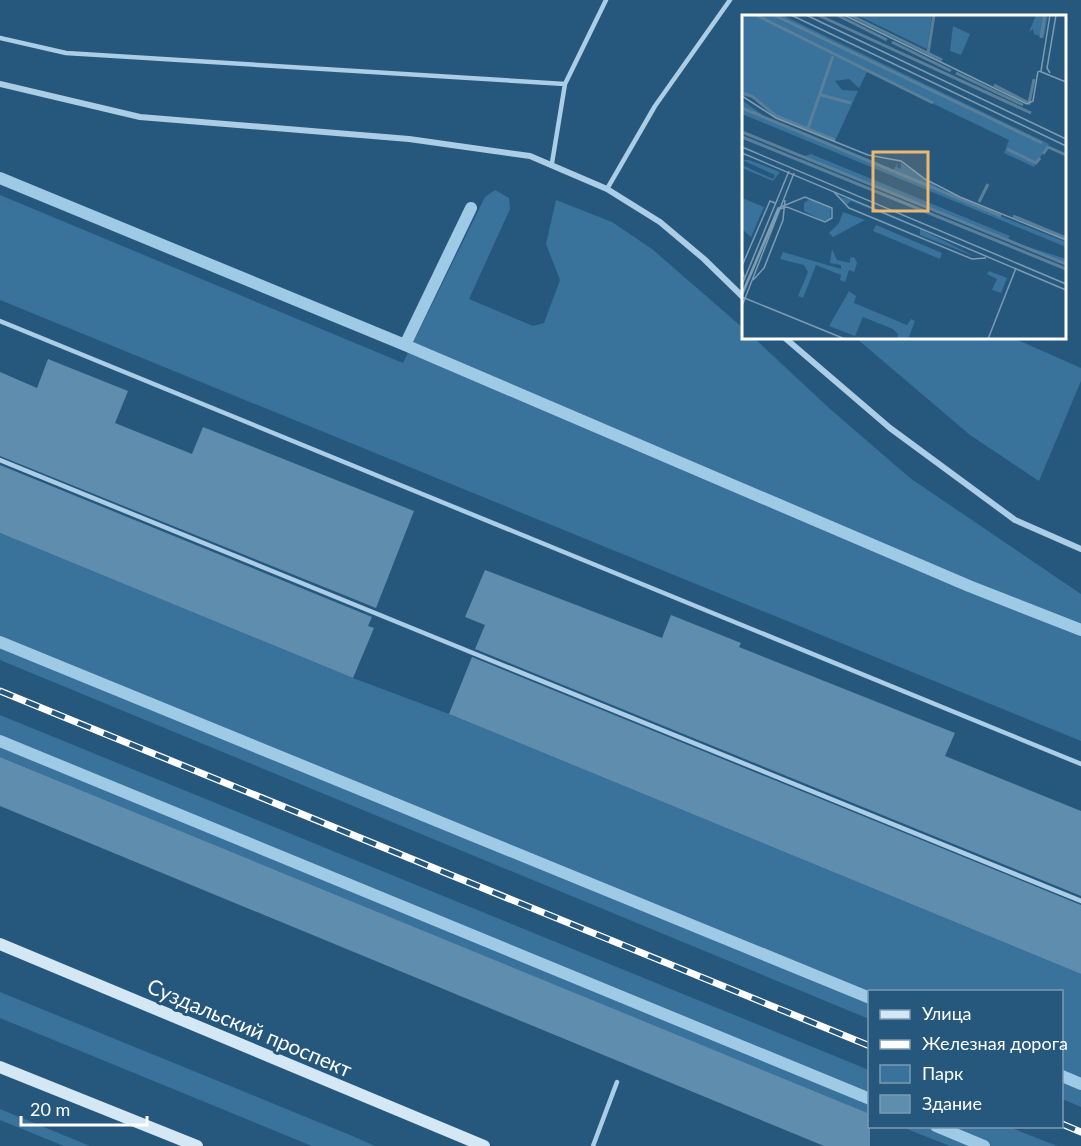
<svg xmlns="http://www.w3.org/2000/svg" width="1081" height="1146" font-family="Lato,sans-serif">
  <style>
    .green { fill: #39729b }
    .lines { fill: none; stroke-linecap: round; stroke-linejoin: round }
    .stream { stroke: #9fcae6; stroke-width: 12 }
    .building { fill: #5e8dae }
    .lane { stroke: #abcde5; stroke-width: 4.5 }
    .street { stroke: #abcde5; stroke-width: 6 }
    .secondary { stroke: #d4e7f5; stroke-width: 12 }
    .rail-casing { stroke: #fff; stroke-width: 7 }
    .rail { stroke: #26587d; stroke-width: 4.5; stroke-dasharray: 14; stroke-linecap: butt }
    .labels { text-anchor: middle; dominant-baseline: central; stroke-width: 6; stroke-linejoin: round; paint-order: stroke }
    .street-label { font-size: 21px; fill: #fff; stroke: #26587d }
    .inset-river { fill: none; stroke: #5a7f98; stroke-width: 3 }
    .inset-road { fill: none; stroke: #7d9bb1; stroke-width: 1.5 }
    .view { fill: #eeb870; fill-opacity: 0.15; stroke: #eeb870; stroke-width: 3 }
    .inset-edge { fill: none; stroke: #fff; stroke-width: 3 }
  </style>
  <rect width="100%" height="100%" fill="#26587d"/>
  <path class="green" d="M 495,190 L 509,198 L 510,209 L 469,299 L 533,326 L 544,323 L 560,280 L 546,244 L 556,200 L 612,222 L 652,249 L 743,328 L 744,338 L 754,338 L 829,408 L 910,478 L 1081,594 L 1081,741 L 0,300 L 0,195 L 403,363 L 485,197 Z
    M 856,338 L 1013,338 L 1081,368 L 1081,381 L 1039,481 L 970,435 Z
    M 0,533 L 353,678 L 449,714 L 1081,974 L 1081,1107 L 1062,1099 L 1062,992 L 870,992 L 869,1019 L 0,660 Z
    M 0,715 L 869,1070 L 869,1114 L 0,757 Z
    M 0,992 L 350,1135 L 375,1146 L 312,1146 L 0,1018 Z
    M 0,1109 L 90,1146 L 64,1146 L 0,1120 Z
    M 902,1127 L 1009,1127 L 1057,1146 L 950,1146 Z"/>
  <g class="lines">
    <path class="stream" d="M 0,178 L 405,345 L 969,586 L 1081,630
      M 405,345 L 471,208
      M 0,642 L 870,998
      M 0,741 L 870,1099
      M 1062,1076 L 1081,1084
      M 936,1126 L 984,1146"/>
  </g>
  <path class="building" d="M 48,359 L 128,391 L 115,423 L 192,454 L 203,427 L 414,511 L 376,608 L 0,456 L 0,372 L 37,388 Z
    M 0,465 L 372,617 L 368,626 L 374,628 L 353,678 L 0,533 Z
    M 485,570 L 662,638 L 671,615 L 741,643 L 739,647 L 955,733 L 945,756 L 1081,811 L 1081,896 L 475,649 L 485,625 L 465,617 Z
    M 472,657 L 1081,905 L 1081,974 L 449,714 Z
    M 0,757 L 870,1114 L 870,1146 L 824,1146 L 0,806 Z"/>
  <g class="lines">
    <path class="lane" d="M 0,38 L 66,53 L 565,84
      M 552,163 L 565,84 L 606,0
      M 607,189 L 655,106 L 730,0
      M 0,321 L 1081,764
      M 0,460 L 1081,901
      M 593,1146 L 617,1082"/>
    <path class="street" d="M 0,84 L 140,117 L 409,139 L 530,156 L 607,189 L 660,222 L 704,259 L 744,298
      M 785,338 L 890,428 L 1015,520 L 1081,549"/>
    <path class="secondary" d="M 0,944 L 484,1146
      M 0,1067 L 197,1146"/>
    <g class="rail-casing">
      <path id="rail" d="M 0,691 L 870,1046
        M 1062,1124 L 1081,1132"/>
    </g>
    <use href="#rail" class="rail"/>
  </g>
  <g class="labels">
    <g class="street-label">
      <text transform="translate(250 1027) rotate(23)">Суздальский проспект</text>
    </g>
  </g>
  <g transform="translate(742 15)">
    <rect width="324" height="324" fill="#26587d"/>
    <path d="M 0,0 L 40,0 L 307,129 L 292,152 L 262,138 L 267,125 L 125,57 L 117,73 L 107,64 L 93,66 L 100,75 L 116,76 L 93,126 L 33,101 L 11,83 L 0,80 ZM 115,0 L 190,0 L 185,34 ZM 294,0 L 306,0 L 302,23 L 292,19 L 291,14 L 287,17 ZM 211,11 L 228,19 L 219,40 L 208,36 ZM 0,85 L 29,106 L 151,156 L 156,147 L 155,152 L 159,154 L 159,148 L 210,182 L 324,227 L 324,232 L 0,99 ZM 69,139 L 268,221 L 266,225 L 271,227 L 324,244 L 324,250 L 59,142 ZM 59,144 L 324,253 L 324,255 L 57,146 ZM 0,145 L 7,145 L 38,157 L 31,166 L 0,153 L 0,150 L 31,164 L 33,160 ZM 98,182 L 107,184 L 170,210 L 234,242 L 178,220 L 178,214 L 109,186 L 104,190 ZM 0,183 L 22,192 L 9,222 L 0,214 ZM 68,184 L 89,193 L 88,204 L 81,206 L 62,196 L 62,188 ZM 101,197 L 123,205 L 91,222 L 87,218 L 97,208 ZM 134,210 L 200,238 L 198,244 L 131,216 ZM 90,234 L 95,245 L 108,248 L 108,243 L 112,242 L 115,248 L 112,257 L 107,255 L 103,267 L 98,265 L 99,260 L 74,250 L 61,283 L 56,281 L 66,257 L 62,250 L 38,244 L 41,237 L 99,254 L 99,250 L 88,248 ZM 247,256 L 265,263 L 259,278 L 250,275 L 255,264 L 245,259 ZM 107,276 L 114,281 L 112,288 L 165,310 L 169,304 L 173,306 L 166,324 L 155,324 L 156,319 L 151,314 L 121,302 L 113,321 L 87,311 Z" fill="#39729b"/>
    <path class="inset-river" d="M 14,0 L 191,88M 32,0 L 300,128M 76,0 L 289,98M 95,0 L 145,25M 108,0 L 200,45M 299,23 L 303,0M 150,27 L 209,56M 186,38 L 192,0M 214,58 L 281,90M 252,70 L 287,88 L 292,64M 0,78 L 10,81 L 34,101 L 93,125M 79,80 L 109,88M 0,93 L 259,201M 66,113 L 91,41M 0,117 L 324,249M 0,122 L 324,254M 265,134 L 294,148 L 298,143M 301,139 L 306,132 L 324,140M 237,187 L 246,169M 271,201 L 324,223"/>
    <path class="inset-road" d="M 49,0 L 324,131M 64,0 L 324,124M 102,0 L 285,89 L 291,86 L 296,56M 297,56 L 324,67M 299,56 L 308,0M 308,58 L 305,53 L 314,0M 0,81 L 34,103 L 126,140 L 159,146 L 183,164 L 218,182 L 324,225M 0,132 L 324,269M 0,138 L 324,275M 92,177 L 107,193 L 230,244 L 244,243M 2,262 L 0,251 L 15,216 L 28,186 L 33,188M 11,265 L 22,253 L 41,205 L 43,185M 0,270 L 47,156M 0,278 L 36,193 L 63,182 L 90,193 L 90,203 L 83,207 L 45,192 L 37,194 L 0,281M 0,282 L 103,324M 0,291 L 52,158M 246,324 L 274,253"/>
    <path class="view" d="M 131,137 L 186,137 L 186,196 L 131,196 Z"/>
    <rect width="324" height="324" class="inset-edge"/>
  </g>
  <rect x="868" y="990" width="195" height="138" fill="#26587d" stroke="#7d9bb1" stroke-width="1.5"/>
  <rect x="880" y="1010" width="30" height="9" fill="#d4e7f5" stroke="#7d9bb1" stroke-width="1.5"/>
  <text x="922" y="1020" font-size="18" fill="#ffffff">Улица</text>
  <rect x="880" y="1040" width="30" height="9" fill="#ffffff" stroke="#7d9bb1" stroke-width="1.5"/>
  <text x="922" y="1050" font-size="18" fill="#ffffff">Железная дорога</text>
  <rect x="880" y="1065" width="30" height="18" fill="#39729b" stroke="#7d9bb1" stroke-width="1.5"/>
  <text x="922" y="1080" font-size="18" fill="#ffffff">Парк</text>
  <rect x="880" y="1095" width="30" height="18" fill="#5e8dae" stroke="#7d9bb1" stroke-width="1.5"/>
  <text x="922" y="1110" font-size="18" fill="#ffffff">Здание</text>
  <path d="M21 1116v9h126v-9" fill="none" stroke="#ffffff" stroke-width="3"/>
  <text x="30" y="1116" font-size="18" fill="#ffffff" stroke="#26587d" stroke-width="4.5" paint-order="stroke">20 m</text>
</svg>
